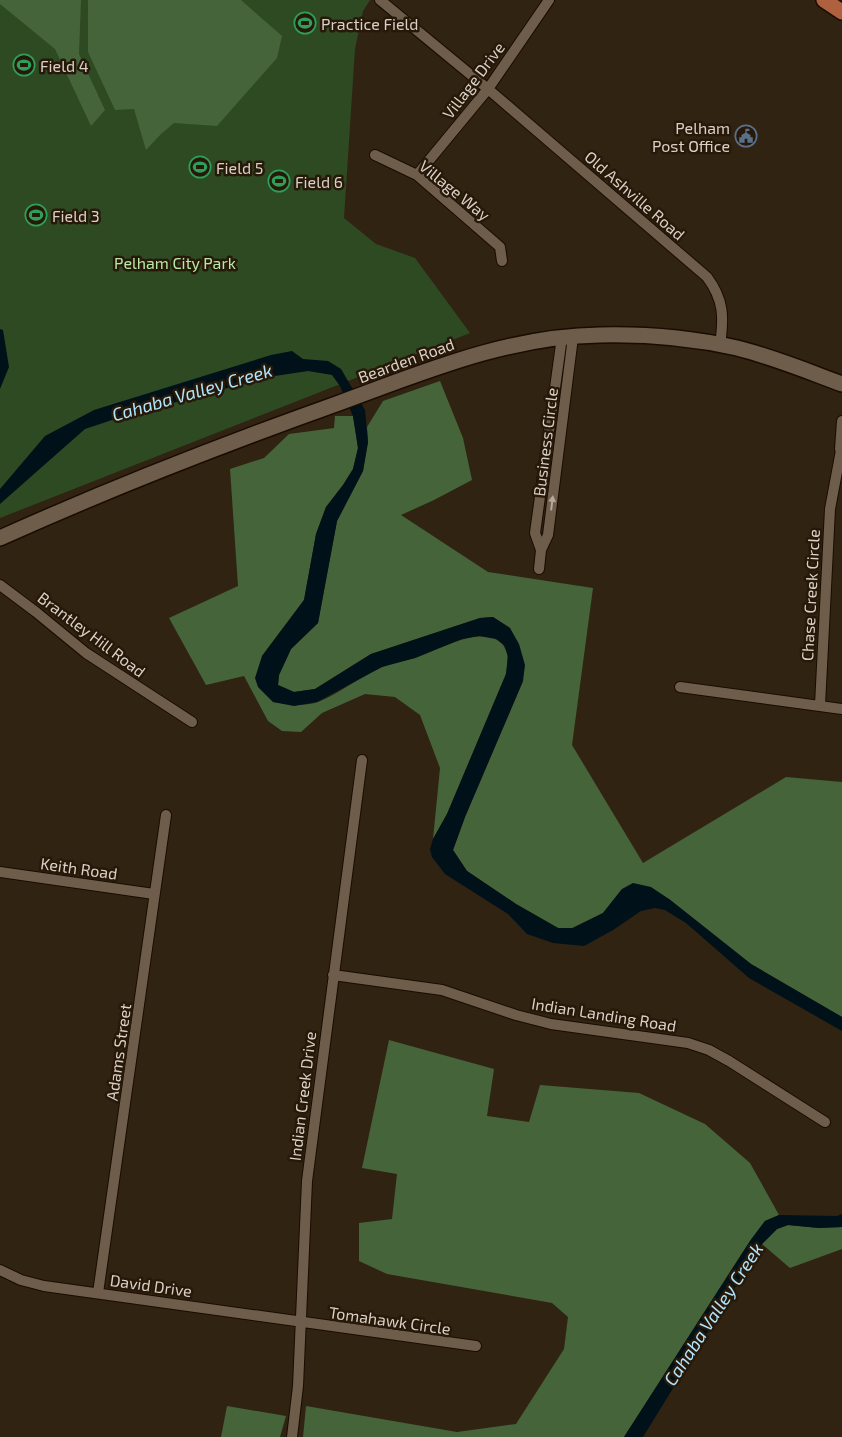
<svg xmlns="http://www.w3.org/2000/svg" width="842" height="1437" font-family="'Exo 2',sans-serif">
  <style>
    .green { fill: #2e4a23 }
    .forest { fill: #45643a }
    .water { fill: #011119 }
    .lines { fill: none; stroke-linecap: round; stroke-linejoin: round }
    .street-casing { stroke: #190c00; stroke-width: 12 }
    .secondary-casing { stroke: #190c00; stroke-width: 18 }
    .primary-casing { stroke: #190c00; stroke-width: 18 }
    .street { stroke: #6e5d4b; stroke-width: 10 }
    .secondary { stroke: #6e5d4b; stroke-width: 15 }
    .primary { stroke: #af613f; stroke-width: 15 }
    .oneway { fill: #b4a89b }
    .labels { text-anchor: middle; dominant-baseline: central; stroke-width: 5; stroke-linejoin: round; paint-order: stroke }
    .poi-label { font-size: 16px; fill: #dad0c6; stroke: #271909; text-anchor: start }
    .street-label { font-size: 16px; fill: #dad0c6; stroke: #271909 }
    .park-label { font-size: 16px; fill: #b6e9a4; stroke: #271909 }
    .water-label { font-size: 18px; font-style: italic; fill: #b0e5fd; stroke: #271909 }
  </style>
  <rect width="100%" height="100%" fill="#312312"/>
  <path class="green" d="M 0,0 L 370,0 L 363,11 L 355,49 L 344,218 L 376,244 L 415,258 L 470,333 L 0,518 Z"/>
  <path class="forest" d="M 0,0 L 81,0 L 79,54 L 105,110 L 91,126 L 55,49 L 0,4 Z
    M 88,0 L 241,0 L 282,36 L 277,58 L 217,126 L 174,123 L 161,134 L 146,150 L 134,109 L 115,110 L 88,52 Z
    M 440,381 L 463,438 L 472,480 L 434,500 L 401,515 L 488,572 L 593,588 L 572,745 L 643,863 L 786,777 L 842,782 L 842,1017 L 751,964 L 669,899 L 622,889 L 603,913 L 572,928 L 558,928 L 516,904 L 467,871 L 453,850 L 465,817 L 523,681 L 510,628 L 493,617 L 480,618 L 371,654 L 315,689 L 294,692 L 278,685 L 279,675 L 291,649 L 318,623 L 337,521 L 363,471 L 368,442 L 367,427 L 383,401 Z
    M 335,416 L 353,416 L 358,448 L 353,469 L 343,485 L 326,507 L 316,534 L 304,600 L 262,656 L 273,702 C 288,704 304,707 318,702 C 341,693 360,676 382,667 C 392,663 404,661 415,658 C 436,651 485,622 503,645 C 510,653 507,665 506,674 L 447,814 L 433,839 L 440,768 L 420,715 L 395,697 L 365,694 L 322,713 L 301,732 L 282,731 L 268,721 L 244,676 L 206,685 L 169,618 L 238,586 L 230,469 L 264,458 L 289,434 L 334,428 Z
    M 389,1040 L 494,1069 L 487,1116 L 529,1122 L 540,1085 L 639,1093 L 705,1124 L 750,1163 L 779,1215 L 765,1221 L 750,1241 L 624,1437 L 303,1437 L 306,1406 L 457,1432 L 516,1424 L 564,1349 L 568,1317 L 552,1303 L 387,1274 L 359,1261 L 359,1223 L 392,1219 L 397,1174 L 362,1168 Z
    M 788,1225 L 819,1228 L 842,1227 L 842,1249 L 790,1268 L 762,1244 L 777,1229 Z
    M 227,1406 L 286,1416 L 280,1437 L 221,1437 Z"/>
  <path class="water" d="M 0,329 L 3,330 L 9,367 L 0,389 Z
    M 292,351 L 303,359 L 328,361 L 341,369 L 365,410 L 368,442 L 363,471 L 337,521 L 318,623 L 291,649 L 279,675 L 278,685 L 294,692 L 315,689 L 371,654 L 480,618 L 493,617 L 510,628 L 519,644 L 525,665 L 523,681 L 465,817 L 453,850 L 467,871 L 516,904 L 558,928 L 573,928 L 603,913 L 622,889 L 633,883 L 651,887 L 669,899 L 751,964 L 842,1017 L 842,1031 L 749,978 L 686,923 L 665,910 L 655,908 L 641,911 L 613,930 L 584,946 L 553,943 L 527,934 L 508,914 L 445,874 L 432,857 L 430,849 L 433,839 L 447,814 L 506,674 L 508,656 L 504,645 L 496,639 L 479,636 L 462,639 L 415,658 L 382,667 L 317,702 L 294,706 L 273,702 L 258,687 L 255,678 L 262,656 L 304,600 L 316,534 L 326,507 L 343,485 L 353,469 L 358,448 L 353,416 L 340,386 L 332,375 L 308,371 L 268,377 L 118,418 L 85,429 L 0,504 L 0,489 L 45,436 L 94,410 L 271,355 Z
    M 842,1214 L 842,1227 L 819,1228 L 788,1225 L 777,1229 L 762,1244 L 643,1437 L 624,1437 L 750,1241 L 765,1221 L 779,1215 L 837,1216 Z"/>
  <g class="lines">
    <g class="street-casing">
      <path id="street" d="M 380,0 L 488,89 L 707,277 C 724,300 724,317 720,345
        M 375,155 L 417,175 L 500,247 L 502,261
        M 417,175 L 488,89 L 549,0
        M 840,449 L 842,421
        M 541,550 L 535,533 L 562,337
        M 539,569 L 541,550 L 548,535 L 573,337
        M 0,585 L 36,612 L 86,653 L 192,722
        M 680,687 L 842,709
        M 820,705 L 830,509 L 842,445
        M 0,872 L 154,894
        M 333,975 L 442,990 L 516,1015 L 551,1024 L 688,1043 L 709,1050 L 729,1061 L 825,1122
        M 0,1270 L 21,1280 L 44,1286 L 476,1346
        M 98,1293 L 166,815
        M 292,1437 L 298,1386 L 307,1181 L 362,760"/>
    </g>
    <g class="secondary-casing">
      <path id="secondary" d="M 0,538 C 111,488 224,444 339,403 C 424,372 508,336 600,335 C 646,334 692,338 737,348 C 773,357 807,371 842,384"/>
    </g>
    <g class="primary-casing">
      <path id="primary" d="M 824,0 L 842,12"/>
    </g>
    <use href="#street" class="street"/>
    <use href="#secondary" class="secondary"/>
    <use href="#primary" class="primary"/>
  </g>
  <defs><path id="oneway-solid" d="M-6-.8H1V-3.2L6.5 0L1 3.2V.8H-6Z" transform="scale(1.25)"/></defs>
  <use class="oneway" href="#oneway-solid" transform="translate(552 503) rotate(-83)"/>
  <defs>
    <g id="stadium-ring" transform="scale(1.125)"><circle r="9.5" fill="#271909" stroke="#2e9e5b" stroke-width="1.5"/><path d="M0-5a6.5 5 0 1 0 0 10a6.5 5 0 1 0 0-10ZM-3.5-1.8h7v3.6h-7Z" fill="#2e9e5b"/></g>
    <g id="civic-ring" transform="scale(1.125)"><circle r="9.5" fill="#271909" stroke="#5c6f8a" stroke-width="1.5"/><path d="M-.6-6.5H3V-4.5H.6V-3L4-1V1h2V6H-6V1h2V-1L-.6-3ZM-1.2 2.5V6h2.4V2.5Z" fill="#5c6f8a"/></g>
  </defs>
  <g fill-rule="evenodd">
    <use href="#stadium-ring" x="305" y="23"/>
    <use href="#stadium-ring" x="24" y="65"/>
    <use href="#civic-ring" x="746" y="136"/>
    <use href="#stadium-ring" x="200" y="167"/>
    <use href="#stadium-ring" x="279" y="181"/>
    <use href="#stadium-ring" x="36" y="215"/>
  </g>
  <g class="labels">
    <g class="poi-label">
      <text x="321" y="23">Practice Field</text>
      <text x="40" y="65">Field 4</text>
      <text x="730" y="127" text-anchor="end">Pelham<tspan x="730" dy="18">Post Office</tspan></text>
      <text x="216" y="167">Field 5</text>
      <text x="295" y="181">Field 6</text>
      <text x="52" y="215">Field 3</text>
    </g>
    <g class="street-label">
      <text transform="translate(473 80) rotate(-53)">Village Drive</text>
      <text transform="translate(455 190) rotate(39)">Village Way</text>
      <text transform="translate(635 195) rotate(41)">Old Ashville Road</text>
      <text transform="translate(406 360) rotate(-20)">Bearden Road</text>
      <text transform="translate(545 442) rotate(-83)">Business Circle</text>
      <text transform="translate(810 595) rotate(-87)">Chase Creek Circle</text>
      <text transform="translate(92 634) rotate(37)">Brantley Hill Road</text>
      <text transform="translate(79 868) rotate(8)">Keith Road</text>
      <text transform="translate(604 1014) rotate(9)">Indian Landing Road</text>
      <text transform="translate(118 1052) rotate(-82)">Adams Street</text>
      <text transform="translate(302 1096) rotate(-83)">Indian Creek Drive</text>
      <text transform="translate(151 1285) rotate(8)">David Drive</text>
      <text transform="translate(390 1320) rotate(8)">Tomahawk Circle</text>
    </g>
    <g class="park-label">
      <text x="175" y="262">Pelham City Park</text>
    </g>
    <g class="water-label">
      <text transform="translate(192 392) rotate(-16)">Cahaba Valley Creek</text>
      <text transform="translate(713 1314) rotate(-57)">Cahaba Valley Creek</text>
    </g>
  </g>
</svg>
